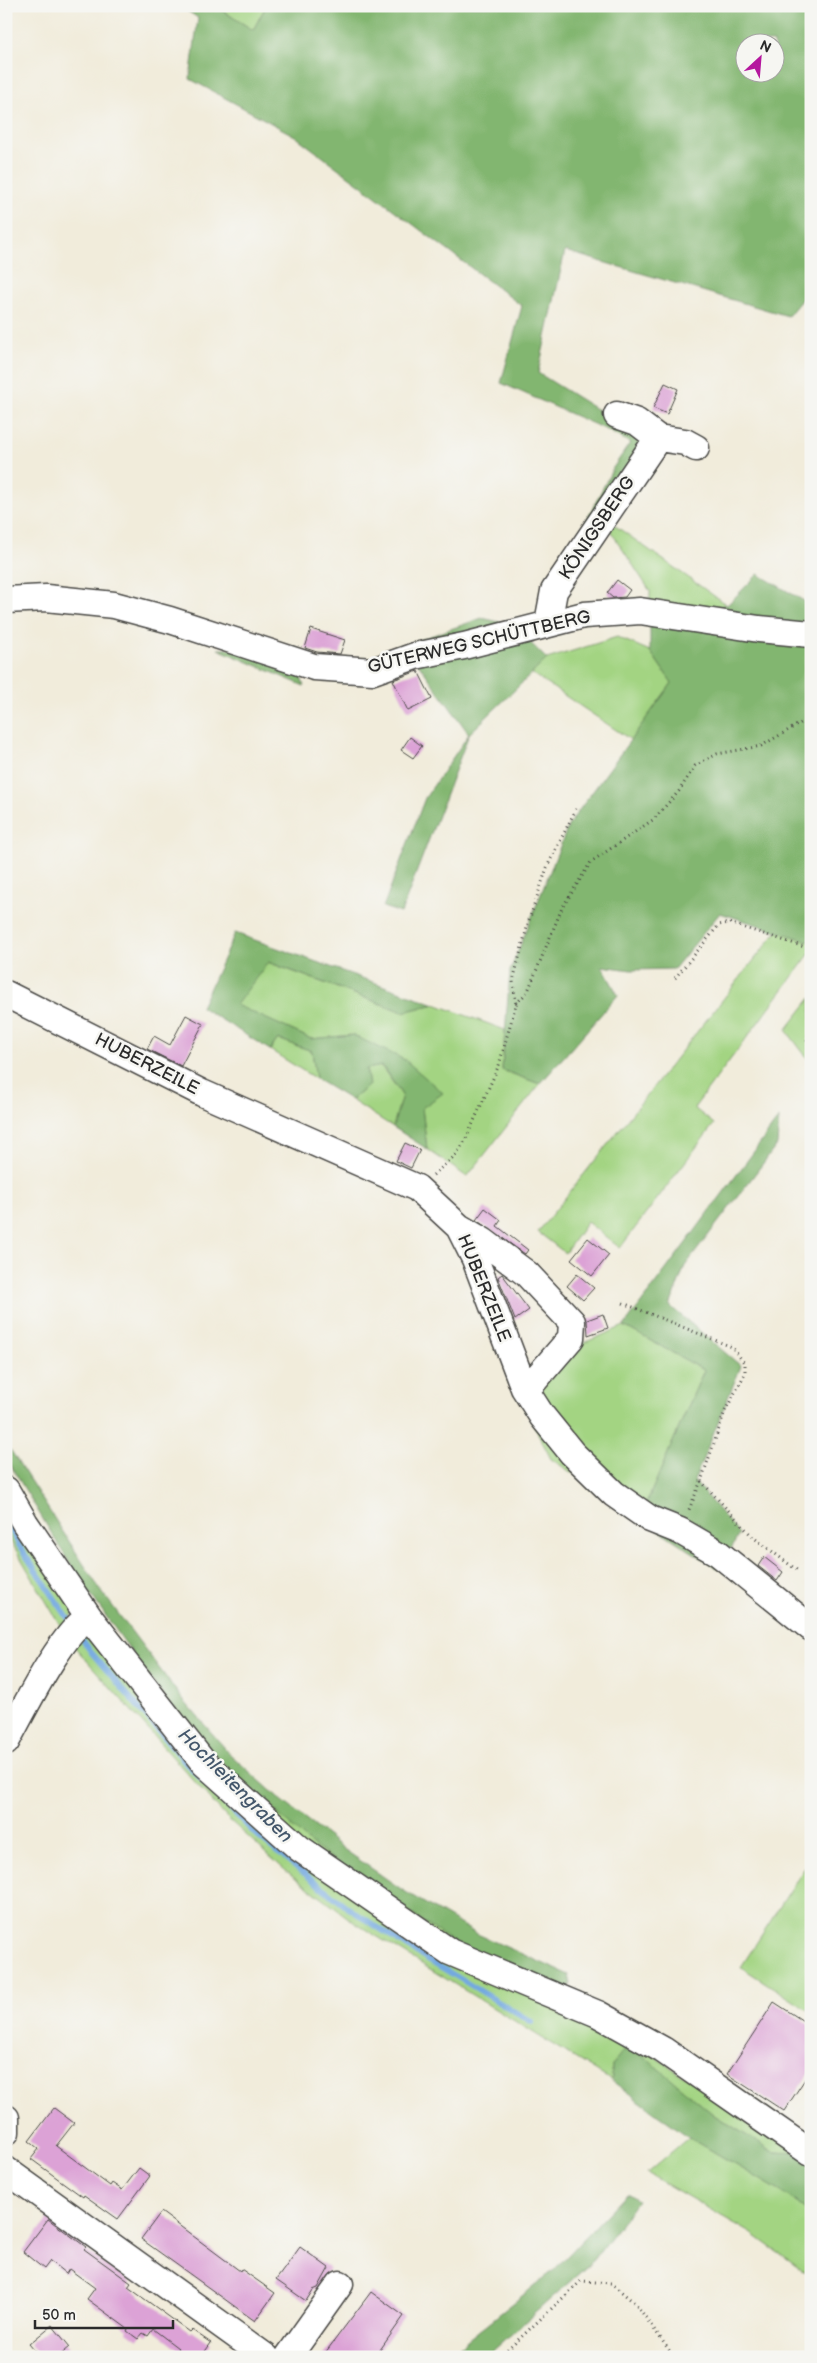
<svg xmlns="http://www.w3.org/2000/svg" width="817" height="2363" font-family="'Balsamiq Sans',sans-serif">
  <style>
    .green { fill: #a3d482; stroke: #678056 }
    .forest { fill: #82b670; stroke: #56704e; fill-rule: evenodd }
    .lines { fill: none; stroke-linecap: round; stroke-linejoin: round }
    .stream { stroke: #73a9e1; stroke-width: 5.5 }
    .building { fill: #dca2d6 }
    .minor-casing { stroke: #494845; stroke-width: 29 }
    .path { stroke: #494845; stroke-width: 3; stroke-dasharray: 1 4; stroke-linecap: butt }
    .minor { stroke: #fff; stroke-width: 26 }
    .labels { text-anchor: middle; dominant-baseline: central; stroke-width: 5; stroke-linejoin: round; paint-order: stroke }
    .street-label { font-size: 18px; fill: #2b2b2b; stroke: #f6f6f2 }
    .water-label { font-size: 19px; font-style: italic; fill: #44576b; stroke: #f6f6f2 }
  </style>
  <rect width="100%" height="100%" fill="#f6f6f2"/>
  <filter id="ink" filterUnits="userSpaceOnUse"><feTurbulence type="fractalNoise" baseFrequency=".02" numOctaves="2"/><feDisplacementMap in="SourceGraphic" scale="10" xChannelSelector="R" yChannelSelector="G"/><feConvolveMatrix kernelMatrix="1 2 1 2 8 2 1 2 1" color-interpolation-filters="sRGB"/></filter>
  <filter id="wash" filterUnits="userSpaceOnUse"><feTurbulence type="fractalNoise" baseFrequency=".0096" numOctaves="4" result="noise"/><feDisplacementMap in="SourceGraphic" scale="20" xChannelSelector="R" yChannelSelector="G"/><feGaussianBlur stdDeviation="1.12" result="paint"/><feColorMatrix in="noise" values="0 0 0 0 0 0 0 0 0 0 0 0 0 0 0 0 0 1.4 0 .05"/><feComposite in="paint" operator="in"/></filter>
  <g filter="url(#wash)">
    <rect width="100%" height="100%" fill="#f1ecdb"/>
    <path class="green" d="M 215,6 L 266,6 L 253,30 Z
      M 600,515 L 727,605 L 650,621 L 650,591 Z
      M 617,637 L 650,651 L 672,683 L 631,740 L 531,673 L 547,659 Z
      M 778,930 L 811,942 L 811,952 L 694,1108 L 714,1124 L 620,1248 L 587,1222 L 565,1253 L 538,1232 Z
      M 267,962 L 403,1012 L 435,1004 L 505,1030 L 502,1070 L 540,1084 L 467,1177 L 427,1149 L 422,1108 L 353,1035 L 311,1039 L 235,1005 Z
      M 811,998 L 811,1063 L 786,1030 Z
      M 278,1039 L 312,1051 L 316,1079 L 270,1050 Z
      M 381,1066 L 402,1095 L 393,1127 L 351,1100 L 369,1085 L 366,1069 Z
      M 624,1326 L 704,1370 L 640,1518 L 551,1459 L 523,1404 L 574,1347 Z
      M 6,1506 L 75,1610 L 64,1632 L 6,1533 Z
      M 90,1632 L 195,1761 L 617,2031 L 800,2153 L 773,2152 L 714,2115 L 636,2051 L 612,2065 L 612,2081 L 355,1923 L 285,1870 L 226,1817 L 72,1644 Z
      M 811,1858 L 811,2012 L 741,1967 Z
      M 689,2137 L 788,2196 L 811,2214 L 811,2277 L 751,2233 L 647,2173 Z"/>
    <path class="forest" d="M 180,6 L 215,6 L 253,30 L 266,6 L 811,6 L 811,288 L 788,316 L 565,251 L 538,373 L 646,440 L 571,551 L 613,468 L 630,443 L 607,430 L 501,383 L 522,306 L 295,136 L 190,79 L 198,18 ZM 744,42 L 774,42 L 774,72 L 744,72 Z
      M 758,574 L 811,605 L 811,942 L 720,913 L 674,969 L 631,970 L 602,966 L 618,995 L 540,1084 L 502,1070 L 510,971 L 569,824 L 672,683 L 650,651 L 650,621 L 727,605 Z
      M 482,618 L 512,625 L 547,659 L 469,734 L 401,913 L 383,907 L 425,798 L 469,734 L 405,645 Z
      M 291,648 L 304,686 L 218,649 Z
      M 235,933 L 435,1004 L 403,1012 L 268,962 L 236,1005 L 311,1039 L 353,1035 L 405,1060 L 443,1093 L 422,1108 L 427,1149 L 393,1127 L 402,1095 L 382,1066 L 366,1069 L 369,1085 L 351,1100 L 316,1079 L 312,1051 L 278,1039 L 270,1050 L 201,1007 Z
      M 779,1118 L 777,1145 L 685,1266 L 670,1306 L 741,1366 L 694,1481 L 739,1534 L 720,1570 L 640,1518 L 704,1370 L 624,1326 Z
      M 6,1443 L 99,1588 L 183,1700 L 231,1755 L 279,1798 L 345,1850 L 404,1891 L 475,1933 L 569,1975 L 571,1984 L 566,1991 L 464,1950 L 311,1844 L 206,1748 L 168,1703 L 76,1574 L 6,1458 Z
      M 636,2050 L 714,2115 L 773,2152 L 800,2153 L 811,2149 L 811,2214 L 788,2196 L 689,2137 L 612,2081 L 612,2065 L 623,2051 Z
      M 627,2193 L 638,2200 L 594,2260 L 486,2357 L 446,2357 L 553,2271 Z"/>
    <g class="lines">
      <path class="stream" d="M 6,1521 L 20,1547 L 72,1624
        M 80,1636 L 91,1652 L 187,1764 L 257,1836 L 347,1907 L 409,1948 L 532,2022"/>
    </g>
    <g id="blocks">
      <path class="building" d="M 665,383 L 678,389 L 667,414 L 653,408 Z
        M 617,580 L 630,590 L 625,597 L 613,598 L 607,593 Z
        M 311,629 L 345,640 L 340,654 L 317,652 L 305,648 Z
        M 418,671 L 432,699 L 408,711 L 393,680 Z
        M 410,737 L 422,746 L 413,758 L 401,750 Z
        M 186,1015 L 203,1024 L 181,1066 L 147,1049 L 154,1036 L 170,1045 Z
        M 405,1143 L 420,1150 L 411,1168 L 396,1161 Z
        M 485,1208 L 501,1220 L 497,1226 L 528,1250 L 525,1254 L 476,1220 Z
        M 588,1238 L 609,1255 L 592,1276 L 571,1259 Z
        M 502,1274 L 529,1310 L 515,1320 L 498,1277 Z
        M 577,1274 L 594,1288 L 583,1300 L 567,1286 Z
        M 603,1314 L 608,1328 L 588,1335 L 587,1320 Z
        M 764,1557 L 783,1572 L 777,1581 L 758,1566 Z
        M 774,2002 L 811,2026 L 811,2070 L 784,2111 L 727,2074 Z
        M 54,2108 L 74,2123 L 56,2146 L 110,2186 L 112,2183 L 122,2190 L 139,2168 L 150,2176 L 118,2219 L 84,2195 L 83,2197 L 31,2159 L 39,2149 L 29,2141 Z
        M 161,2212 L 240,2271 L 241,2269 L 275,2293 L 255,2321 L 141,2239 Z
        M 48,2219 L 86,2247 L 84,2249 L 131,2283 L 128,2287 L 190,2332 L 192,2330 L 211,2343 L 201,2357 L 172,2357 L 178,2348 L 153,2329 L 148,2336 L 143,2333 L 138,2339 L 127,2331 L 128,2329 L 87,2299 L 95,2288 L 69,2269 L 66,2274 L 50,2261 L 44,2269 L 23,2252 Z
        M 300,2247 L 329,2268 L 318,2288 L 313,2290 L 306,2301 L 276,2280 Z
        M 371,2292 L 404,2316 L 375,2357 L 322,2357 Z
        M 52,2325 L 70,2347 L 58,2357 L 40,2357 L 29,2344 Z"/>
    </g>
  </g>
  <g filter="url(#ink)">
    <use href="#blocks" fill-opacity="0" stroke="#494845" stroke-width="1"/>
    <g class="lines">
      <g class="minor-casing">
        <path id="minor" d="M 617,415 L 637,422 L 658,438 L 685,442 L 696,448
          M 6,600 L 46,598 L 114,605 L 170,620 L 314,667 L 373,671 L 415,656 L 464,646 L 584,615 L 640,611 L 759,629 L 811,634
          M 548,623 L 554,591 L 658,438
          M 6,994 L 202,1093 L 417,1188 L 459,1227 L 475,1259 L 524,1388 L 542,1416 L 572,1453 L 614,1494 L 650,1519 L 680,1531 L 718,1553 L 811,1628
          M 459,1227 L 483,1241 L 527,1274 L 572,1322 L 571,1338 L 534,1381 L 524,1388
          M 6,1490 L 25,1523 L 89,1617 L 204,1763 L 299,1848 L 450,1952 L 598,2014 L 663,2050 L 811,2153
          M 6,1742 C 23,1711 61,1633 89,1617
          M 6,2118 L 6,2132
          M 6,2170 L 266,2357
          M 288,2357 L 340,2284"/>
      </g>
      <path class="path" d="M 675,978 L 719,925 L 729,923 L 811,949
        M 516,1004 L 528,991 L 562,908 L 591,862 L 654,819 L 679,791 L 695,766 L 717,754 L 761,746 L 811,717
        M 811,1020 L 807,1041 L 811,1051
        M 433,1175 L 455,1156 L 465,1141 L 499,1065 L 516,1004 L 513,981 L 529,920 L 548,865 L 576,809
        M 623,1303 L 732,1347 L 745,1364 L 745,1374 L 725,1411 L 701,1481 L 688,1512
        M 701,1481 L 753,1537 L 798,1571
        M 500,2357 L 581,2281 L 611,2283 L 636,2304 L 674,2357"/>
      <use href="#minor" class="minor"/>
    </g>
  </g>
  <g class="labels">
    <g class="street-label">
      <text transform="translate(597 528) rotate(-56)">KÖNIGSBERG</text>
      <text transform="translate(479 642) rotate(-13)">GÜTERWEG SCHÜTTBERG</text>
      <text transform="translate(147 1064) rotate(27)">HUBERZEILE</text>
      <text transform="translate(484 1288) rotate(68)">HUBERZEILE</text>
    </g>
    <g class="water-label">
      <text transform="translate(235 1786) rotate(45)">Hochleitengraben</text>
    </g>
  </g>
  <rect width="817" height="2363" fill="none" stroke="#f6f6f2" stroke-width="25"/>
  <g transform="translate(760 58) rotate(26)"><circle r="24" fill="#f6f6f2" stroke="#a5a5a2"/>
  <path d="M0-4L9 19L0 12L-9 19Z" fill="#b5179e"/>
  <text y="-8" font-size="14" font-weight="bold" text-anchor="middle" fill="#2b2b2b">N</text>
  </g>
  <path d="M35 2320v8h138v-8" fill="none" stroke="#2b2b2b" stroke-width="2.5"/>
  <text x="42" y="2320" font-size="15" fill="#2b2b2b" stroke="#f6f6f2" stroke-width="4" paint-order="stroke">50 m</text>
</svg>
